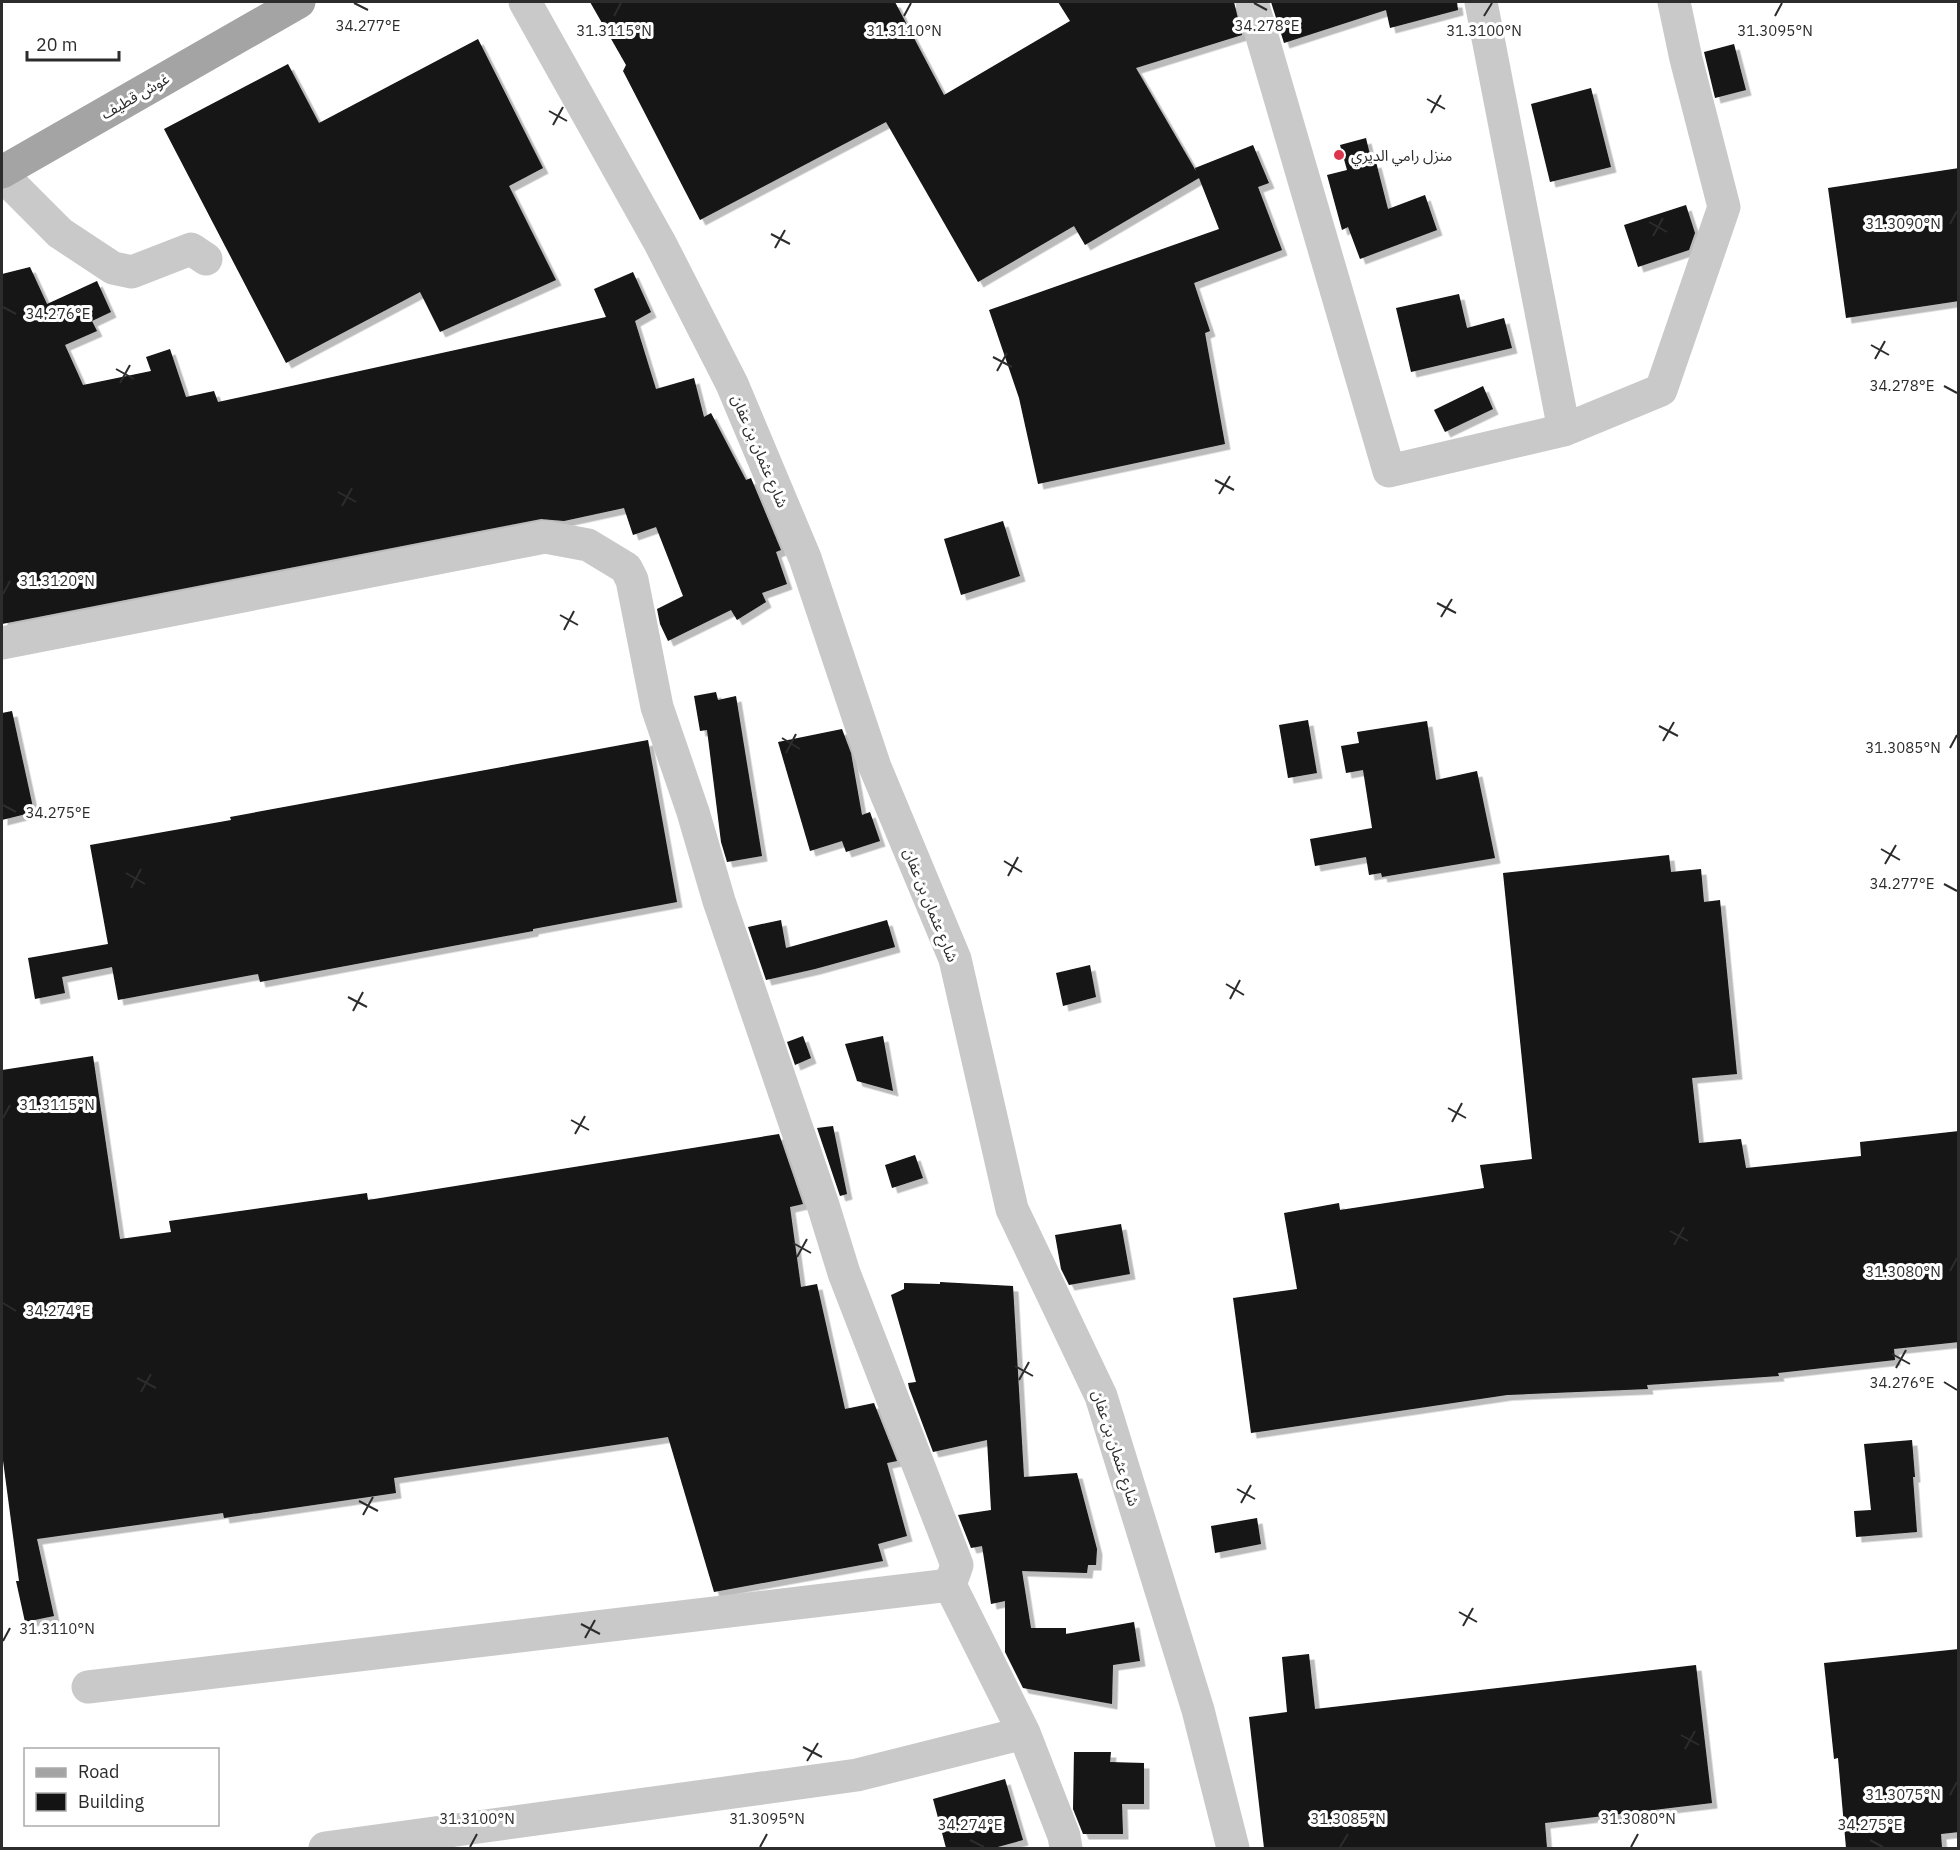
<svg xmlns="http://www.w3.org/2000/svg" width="1960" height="1850" font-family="'IBM Plex Sans','Noto Sans Arabic',sans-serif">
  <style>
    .building { fill: #131313; filter: url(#shadow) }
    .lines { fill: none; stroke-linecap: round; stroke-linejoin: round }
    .minor { stroke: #c9c9c9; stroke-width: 33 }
    .major { stroke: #a4a4a4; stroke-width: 33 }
    .ticks { fill: none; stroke: #2c2c2c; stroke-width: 2 }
    .poi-dot { fill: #dd354d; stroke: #fff; stroke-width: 2 }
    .labels { text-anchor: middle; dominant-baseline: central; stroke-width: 6; stroke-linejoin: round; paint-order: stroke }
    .street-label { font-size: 15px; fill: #2c2c2c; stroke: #fff }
    .poi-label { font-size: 15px; fill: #2c2c2c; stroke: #fff; text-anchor: start }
    .ticks-label { font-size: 15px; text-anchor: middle; fill: #2c2c2c; stroke: #fff; stroke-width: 6; stroke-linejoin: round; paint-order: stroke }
  </style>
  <defs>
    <filter id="shadow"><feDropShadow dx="5.5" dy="5.5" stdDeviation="0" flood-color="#0004"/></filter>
  </defs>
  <rect width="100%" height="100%" fill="#fff"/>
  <path class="building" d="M 590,2 L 895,2 L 944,95 L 1070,21 L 1058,2 L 1234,2 L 1242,35 L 1136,68 L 1196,171 L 1195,168 L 1253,145 L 1269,183 L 1258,187 L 1282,250 L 1194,283 L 1210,331 L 1205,333 L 1225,444 L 1038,484 L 1019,398 L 989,310 L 1219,229 L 1199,178 L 1085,245 L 1074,226 L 978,282 L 886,122 L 700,220 L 623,71 L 626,65 Z
    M 1271,2 L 1457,2 L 1458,10 L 1390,28 L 1386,10 L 1284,43 Z
    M 478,39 L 543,168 L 509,186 L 556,280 L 440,332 L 420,292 L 286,363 L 164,129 L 288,64 L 319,123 Z
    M 1734,44 L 1746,90 L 1715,98 L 1704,52 Z
    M 1591,88 L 1611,167 L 1550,182 L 1531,104 Z
    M 1366,138 L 1372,163 L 1376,162 L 1388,209 L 1425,195 L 1437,230 L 1360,259 L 1348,227 L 1342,230 L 1327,175 L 1347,170 L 1340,145 Z
    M 1959,168 L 1959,301 L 1846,318 L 1828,188 Z
    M 1686,205 L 1695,233 L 1689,250 L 1638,267 L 1624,225 Z
    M 30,267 L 47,304 L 97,281 L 111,312 L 92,321 L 97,331 L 65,345 L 83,385 L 151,371 L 146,357 L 170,349 L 186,397 L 214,391 L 218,402 L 606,317 L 594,289 L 633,272 L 651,312 L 635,321 L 656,389 L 694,378 L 704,417 L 711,413 L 746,480 L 751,478 L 781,550 L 776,552 L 787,584 L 762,593 L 766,602 L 737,620 L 731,610 L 668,641 L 660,624 L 657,609 L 683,596 L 656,527 L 633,535 L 624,508 L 564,521 L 541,519 L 2,624 L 2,274 Z
    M 1459,294 L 1467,328 L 1504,318 L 1512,348 L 1411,372 L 1396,308 Z
    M 1483,386 L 1493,409 L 1445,432 L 1434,410 Z
    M 1003,521 L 1020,576 L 961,595 L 944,539 Z
    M 716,692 L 718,700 L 736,696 L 762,856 L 727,862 L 721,842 L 707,730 L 700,731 L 694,696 Z
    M 12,711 L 34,812 L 2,820 L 2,713 Z
    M 1308,720 L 1317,773 L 1288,778 L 1279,725 Z
    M 1427,721 L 1436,780 L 1477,771 L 1495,858 L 1382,877 L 1381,873 L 1369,875 L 1366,857 L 1315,866 L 1310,839 L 1372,828 L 1363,770 L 1346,773 L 1341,746 L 1359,743 L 1357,732 Z
    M 842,729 L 851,753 L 862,815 L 870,812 L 880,841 L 846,852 L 842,841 L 810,851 L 778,742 Z
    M 648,740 L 677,902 L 533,929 L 533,931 L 260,982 L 258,974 L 118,1000 L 112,967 L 62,977 L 65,993 L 35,999 L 28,958 L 108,944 L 90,845 L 231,820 L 230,817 Z
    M 1669,855 L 1671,872 L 1701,869 L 1704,902 L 1720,900 L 1737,1074 L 1692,1078 L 1699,1143 L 1741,1139 L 1746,1168 L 1861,1156 L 1860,1142 L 1959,1131 L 1959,1342 L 1894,1349 L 1895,1360 L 1778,1373 L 1779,1376 L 1647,1385 L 1648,1389 L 1507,1395 L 1251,1433 L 1233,1298 L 1297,1289 L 1284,1213 L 1339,1203 L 1340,1210 L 1484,1188 L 1480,1165 L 1532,1159 L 1503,873 Z
    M 781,920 L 786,948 L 887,920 L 895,947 L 815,969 L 766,980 L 748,927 Z
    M 1090,965 L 1096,997 L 1063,1006 L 1056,973 Z
    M 803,1036 L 811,1058 L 795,1065 L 787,1042 Z
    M 883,1036 L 893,1091 L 857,1081 L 845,1044 Z
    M 93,1056 L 120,1239 L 171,1232 L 169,1221 L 367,1193 L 368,1200 L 779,1134 L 803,1204 L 790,1207 L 801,1287 L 817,1284 L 845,1409 L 874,1403 L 897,1461 L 887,1463 L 907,1536 L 878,1544 L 883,1561 L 714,1592 L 668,1437 L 394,1478 L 396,1493 L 224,1518 L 223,1513 L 37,1539 L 54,1616 L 25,1622 L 16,1581 L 19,1581 L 2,1453 L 2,1070 Z
    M 833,1126 L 847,1194 L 840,1196 L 817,1128 Z
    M 915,1155 L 923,1178 L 892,1188 L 885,1165 Z
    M 1121,1224 L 1130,1274 L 1069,1285 L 1061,1269 L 1055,1235 Z
    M 940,1282 L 1013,1286 L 1024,1477 L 1077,1473 L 1097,1549 L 1096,1565 L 1088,1565 L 1087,1573 L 1022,1571 L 1031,1628 L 1066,1628 L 1066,1634 L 1134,1622 L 1140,1661 L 1113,1665 L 1112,1704 L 1023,1688 L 1005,1652 L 1005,1601 L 991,1604 L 982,1546 L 971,1548 L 958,1515 L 991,1510 L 987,1440 L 933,1452 L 909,1388 L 908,1383 L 916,1382 L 891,1295 L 904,1289 L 904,1283 L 940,1284 Z
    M 1912,1440 L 1915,1477 L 1913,1477 L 1917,1532 L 1856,1537 L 1854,1511 L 1871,1510 L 1864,1444 Z
    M 1257,1518 L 1261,1544 L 1215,1553 L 1211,1526 Z
    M 1959,1649 L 1959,1832 L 1941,1834 L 1942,1848 L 1846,1848 L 1838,1758 L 1834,1759 L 1824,1663 Z
    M 1309,1654 L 1315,1709 L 1696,1665 L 1712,1803 L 1545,1823 L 1547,1848 L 1264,1848 L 1249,1717 L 1287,1712 L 1282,1657 Z
    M 1074,1752 L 1111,1752 L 1110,1762 L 1144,1763 L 1144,1804 L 1122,1804 L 1123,1834 L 1083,1834 L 1073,1809 Z
    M 1005,1779 L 1023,1840 L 994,1848 L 946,1848 L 933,1799 Z"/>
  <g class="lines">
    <path class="minor" d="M 525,2 L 660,243 L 732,384 L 805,558 L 875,767 L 955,959 L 1012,1209 L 1101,1396 L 1198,1710 L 1233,1848
      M 1252,2 L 1389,471 L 1564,430 L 1661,390 L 1724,207 L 1686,59 L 1674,2
      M 1481,2 L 1564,430
      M 2,175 L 60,233 L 113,268 L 132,272 L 191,249 L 206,259
      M 2,643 L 545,537 L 588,545 L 626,568 L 632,580 L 657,707 L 693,812 L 719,901 L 823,1205 L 844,1273 L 957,1565 L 950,1585 L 1024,1733 L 1064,1836 L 1066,1848
      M 88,1687 L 950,1585
      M 325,1848 L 857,1775 L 1024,1733"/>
    <path class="major" d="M 2,172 L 299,2"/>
  </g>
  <path class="ticks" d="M 354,3 L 368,10M 1254,3 L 1267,10M 614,16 L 621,3M 904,16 L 911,3M 1484,16 L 1492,3M 1775,16 L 1782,3M 1427,99 L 1445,109M 549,111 L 567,121M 1431,113 L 1441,95M 553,125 L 563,107M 1649,222 L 1667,232M 1950,224 L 1957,211M 771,234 L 790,244M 1653,236 L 1663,218M 775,248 L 785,230M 3,307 L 16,314M 1871,345 L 1889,355M 993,357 L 1012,367M 1875,359 L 1885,341M 116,369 L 134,379M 997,371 L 1007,353M 120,383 L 130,365M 1944,386 L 1957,393M 1215,480 L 1234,490M 338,492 L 356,502M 1219,494 L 1230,476M 342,506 L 352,488M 3,594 L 10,581M 1437,603 L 1456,613M 560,615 L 578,625M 1441,617 L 1452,599M 564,630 L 574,611M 1659,726 L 1678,736M 782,738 L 800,749M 1663,741 L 1674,722M 1950,748 L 1957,735M 786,753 L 796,734M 3,805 L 16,812M 1881,849 L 1900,860M 1004,861 L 1022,872M 1885,864 L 1896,845M 126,873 L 145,884M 1008,876 L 1018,857M 1944,884 L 1957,891M 131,888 L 141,869M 1226,984 L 1244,995M 348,997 L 367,1007M 1230,999 L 1240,980M 353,1011 L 363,992M 1448,1108 L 1466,1118M 3,1118 L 10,1105M 571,1120 L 589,1130M 1452,1122 L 1462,1103M 575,1134 L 585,1116M 1670,1231 L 1688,1241M 793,1243 L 811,1253M 1674,1245 L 1684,1227M 797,1257 L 807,1239M 1950,1271 L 1957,1258M 3,1303 L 16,1311M 1892,1354 L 1910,1364M 1015,1366 L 1033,1376M 1896,1368 L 1906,1350M 137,1378 L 156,1388M 1019,1380 L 1029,1362M 1944,1382 L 1957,1390M 141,1392 L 151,1374M 1237,1489 L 1255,1499M 359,1501 L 378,1511M 1241,1503 L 1251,1485M 363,1515 L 373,1497M 1459,1612 L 1477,1622M 581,1624 L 600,1634M 1463,1626 L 1473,1608M 585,1638 L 595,1620M 3,1641 L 10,1628M 1681,1735 L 1699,1745M 803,1747 L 822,1757M 1685,1749 L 1695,1731M 807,1761 L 818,1743M 1950,1795 L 1957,1782M 970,1840 L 984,1847M 1870,1840 L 1883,1847M 470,1847 L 477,1834M 760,1847 L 767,1834M 1340,1847 L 1348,1834M 1631,1847 L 1638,1834"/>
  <circle class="poi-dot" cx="1339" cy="155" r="6"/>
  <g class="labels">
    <g class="street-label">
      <text transform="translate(135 96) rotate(-30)">غوش قطيف</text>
      <text transform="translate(760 451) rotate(67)">شارع عثمان بن عفان</text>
      <text transform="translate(931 905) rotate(68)">شارع عثمان بن عفان</text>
      <text transform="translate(1116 1448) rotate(72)">شارع عثمان بن عفان</text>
    </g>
    <g class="poi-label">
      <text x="1351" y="155">منزل رامي الديري</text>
    </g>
  </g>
  <g class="ticks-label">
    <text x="368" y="31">34.277°E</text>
    <text x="1267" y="31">34.278°E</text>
    <text x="614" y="36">31.3115°N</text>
    <text x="904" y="36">31.3110°N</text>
    <text x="1484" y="36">31.3100°N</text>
    <text x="1775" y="36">31.3095°N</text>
    <text x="1903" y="229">31.3090°N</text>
    <text x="58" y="319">34.276°E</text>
    <text x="1902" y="391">34.278°E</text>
    <text x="57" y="586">31.3120°N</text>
    <text x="1903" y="753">31.3085°N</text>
    <text x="58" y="818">34.275°E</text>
    <text x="1902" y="889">34.277°E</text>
    <text x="57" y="1110">31.3115°N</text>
    <text x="1903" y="1277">31.3080°N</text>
    <text x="58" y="1316">34.274°E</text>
    <text x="1902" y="1388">34.276°E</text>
    <text x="57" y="1634">31.3110°N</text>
    <text x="1903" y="1800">31.3075°N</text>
    <text x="477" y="1824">31.3100°N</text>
    <text x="767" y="1824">31.3095°N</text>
    <text x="1348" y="1824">31.3085°N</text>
    <text x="1638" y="1824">31.3080°N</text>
    <text x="970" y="1830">34.274°E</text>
    <text x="1870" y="1830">34.275°E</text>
  </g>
  <rect width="1960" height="1850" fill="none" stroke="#2c2c2c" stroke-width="6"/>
  <rect x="24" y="1748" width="195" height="78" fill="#ffffff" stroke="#ababab" stroke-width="1.5"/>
  <rect x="36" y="1768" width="30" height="9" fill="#a4a4a4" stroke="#ababab" stroke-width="1.5"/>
  <text x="78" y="1778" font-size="18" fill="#2c2c2c">Road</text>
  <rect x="36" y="1793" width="30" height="18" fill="#131313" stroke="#ababab" stroke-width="1.5"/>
  <text x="78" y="1808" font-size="18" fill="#2c2c2c">Building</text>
  <path d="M27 51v9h92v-9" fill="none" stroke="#2c2c2c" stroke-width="3"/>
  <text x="36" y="51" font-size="18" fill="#2c2c2c" stroke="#ffffff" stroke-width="4.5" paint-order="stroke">20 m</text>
</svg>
